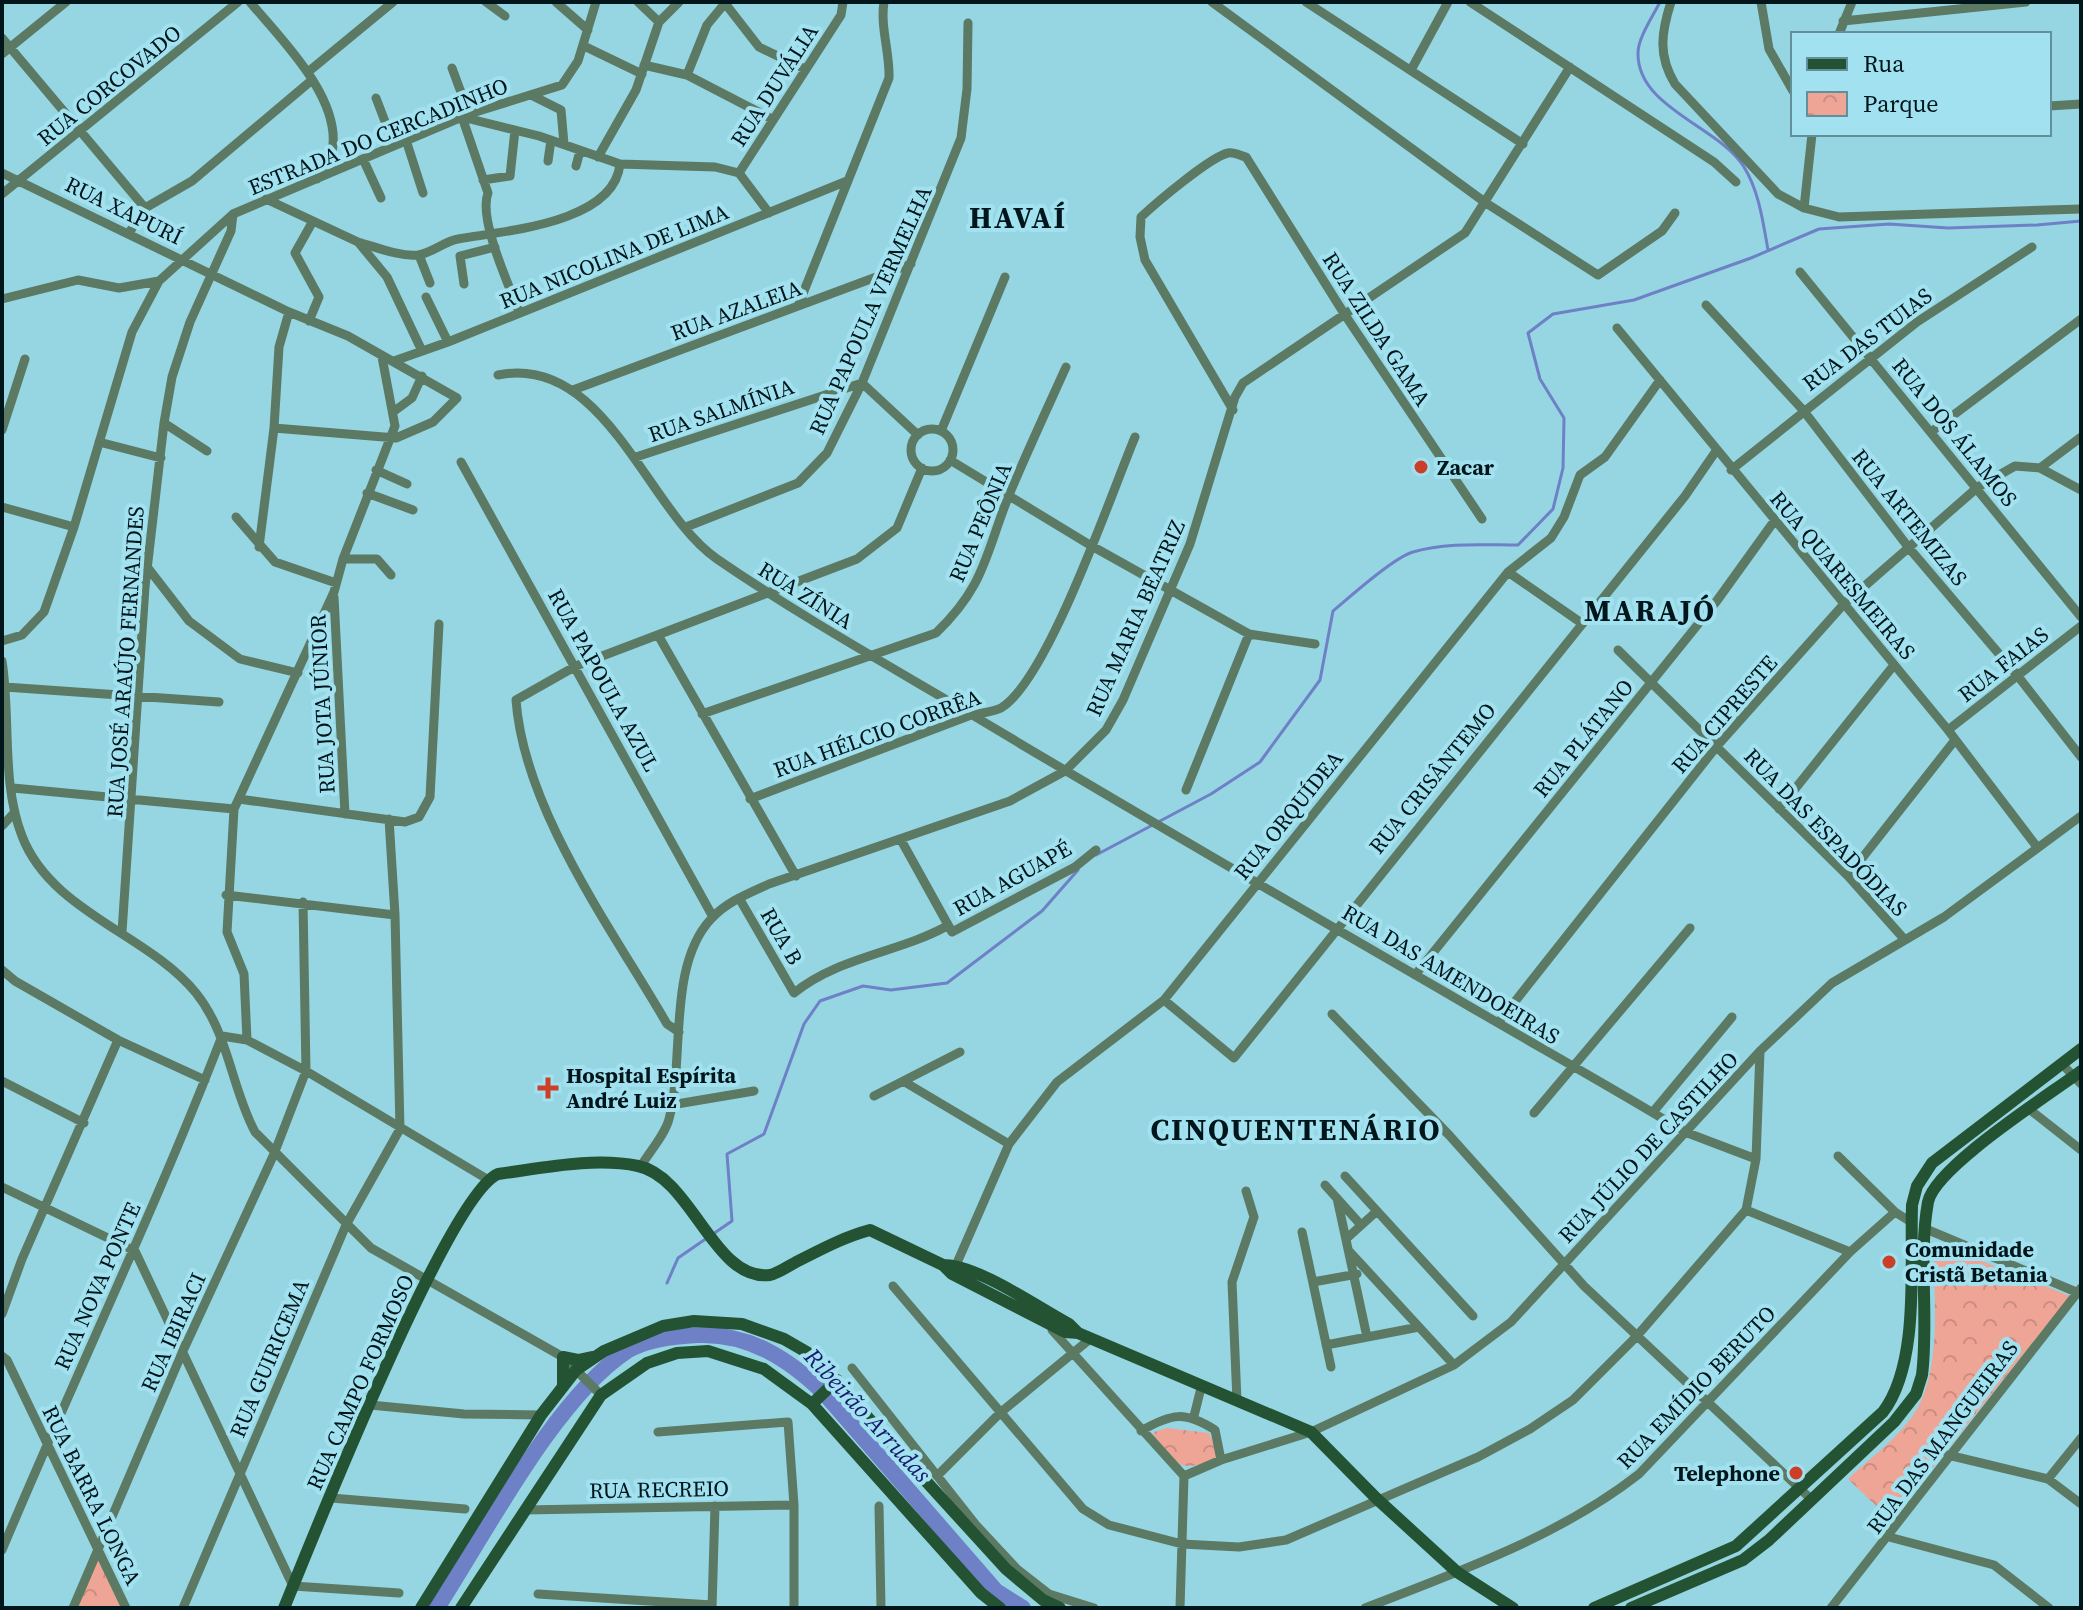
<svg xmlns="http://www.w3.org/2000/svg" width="2083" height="1610" font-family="'Source Serif 4',serif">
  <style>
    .park { fill: url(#park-crowns) }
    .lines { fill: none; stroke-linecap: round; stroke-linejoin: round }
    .stream { stroke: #6e80c6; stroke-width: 3 }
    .river { stroke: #6e80c6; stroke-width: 16 }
    .street { stroke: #5b7963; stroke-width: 9 }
    .secondary { stroke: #245333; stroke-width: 12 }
    .poi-dot { fill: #cb3f28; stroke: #a2e2f0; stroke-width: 3 }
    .labels { text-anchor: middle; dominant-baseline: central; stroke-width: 8; stroke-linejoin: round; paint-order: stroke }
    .street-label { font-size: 22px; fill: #00161b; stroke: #a2e2f0 }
    .poi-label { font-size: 22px; font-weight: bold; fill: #00161b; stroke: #a2e2f0; text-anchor: start }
    .water-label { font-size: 24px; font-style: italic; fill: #171a6c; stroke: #a2e2f0 }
    .district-label { font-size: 30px; font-weight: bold; letter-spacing: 2px; fill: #00161b; stroke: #a2e2f0 }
  </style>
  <defs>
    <pattern id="park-crowns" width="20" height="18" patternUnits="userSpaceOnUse" patternTransform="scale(2)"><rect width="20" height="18" fill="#efa596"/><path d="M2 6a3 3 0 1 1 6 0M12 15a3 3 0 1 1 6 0" fill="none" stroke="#cb8d81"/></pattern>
  </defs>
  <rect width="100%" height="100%" fill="#96d5e2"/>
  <path class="park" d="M 1934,1242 L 2070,1296 L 1891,1520 L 1848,1479 C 1869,1459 1894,1441 1911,1418 C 1944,1375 1933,1295 1934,1242 Z
    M 1167,1428 L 1209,1433 L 1217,1453 L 1215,1459 C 1179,1474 1178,1464 1153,1438 L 1154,1432 Z
    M 98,1556 L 123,1608 L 75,1608 Z"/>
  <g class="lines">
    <path class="stream" d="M 1660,2 C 1653,16 1638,38 1638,53 C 1637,108 1720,127 1744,167 C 1759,191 1763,222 1768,250
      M 1096,855 L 1211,794 L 1260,762 L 1320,680 L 1333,611 C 1351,596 1393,558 1413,552 C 1445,542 1485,545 1518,545 L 1553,509 L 1563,468 L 1564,418 L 1540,379 L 1528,333 L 1553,314 L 1634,300 L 1751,258 L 1819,229 L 1889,224 L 1948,228 L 2037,225 L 2081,221
      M 713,1234 L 732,1221 L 727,1154 L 764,1134 L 804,1024 L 820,1001 L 863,986 L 891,990 L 947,983 L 1042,911 L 1078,870
      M 667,1283 L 678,1258 L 707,1238"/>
    <path class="river" d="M 437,1608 C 485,1534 555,1398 627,1351 C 647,1339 675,1336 698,1335 C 749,1333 789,1359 825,1394 L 996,1591 L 1023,1608"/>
    <path class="street" d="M 250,2 C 281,39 343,99 332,152 C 330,161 322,171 317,179
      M 486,2 L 505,16
      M 556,2 L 588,30
      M 638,2 L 659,22
      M 724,2 L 759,47 L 805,69
      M 1212,2 L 1486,203 L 1598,275 L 1662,231 L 1675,213
      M 1306,2 L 1523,144
      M 1470,2 L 1714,162 L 1736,182
      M 1671,2 C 1661,33 1658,56 1675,84 L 1778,194 L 1804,208 L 1839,217 L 2081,209
      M 1761,2 L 1769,49 L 1793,91
      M 1843,21 L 2026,2
      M 1839,34 L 1852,2
      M 2,38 L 145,208
      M 584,46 L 642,74
      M 2,54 L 66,2
      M 644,65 L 687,75 L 772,119
      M 452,68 L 469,114
      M 1411,70 L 1448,2
      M 308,72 L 393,2
      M 687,75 L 707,25 L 726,2
      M 531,95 L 561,110 L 564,144
      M 376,98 L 394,145
      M 444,104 L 450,122
      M 2049,106 L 2081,104
      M 462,117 L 539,136 L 620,164 L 715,167 L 739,173
      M 462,117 L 488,193 C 478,219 509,285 519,312
      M 406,140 L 423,193
      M 598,157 L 636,90 L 659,22 L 679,2
      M 363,159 L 381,198
      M 548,161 L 551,140
      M 576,166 L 580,151
      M 2,173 L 289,312 L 348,336 L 457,398 L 433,422 L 396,438 L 274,428
      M 483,180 L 510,176 L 515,130
      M 2,194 L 238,2
      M 266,199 L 358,242 L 387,277 L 422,351
      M 1804,208 L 1812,134
      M 769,213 L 739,173 L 841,15 L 843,2
      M 129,233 L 145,208 L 192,181 L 312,80
      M 358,242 C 376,247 400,257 418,255 C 432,253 445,241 458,239 C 502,231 614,224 620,164
      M 419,255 L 430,283
      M 1800,272 L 2081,617
      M 464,284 L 460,256 L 495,247
      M 426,297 L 448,342
      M 2,299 L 78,280 L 119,288 L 159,281 L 233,214 L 469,114 L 562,85 L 578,61 L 596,2
      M 1706,305 L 1803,410 L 1909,548 L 2017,675 L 2081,757
      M 798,306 L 889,78 C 890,53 880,27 884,2
      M 309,321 L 319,297 L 295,253 L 313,221
      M 1617,328 L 1948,730 L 2037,847
      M 394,361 L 448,342 L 847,181
      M 498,375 C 605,353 648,512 717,559 C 800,616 888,665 974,716 C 1132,811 1291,903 1450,995 C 1528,1041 1608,1085 1685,1132 L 1756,1159
      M 573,390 L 911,264
      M 1233,410 L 1145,260 L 1140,237 L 1141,217 C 1156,203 1210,157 1228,153 C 1234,152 1239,155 1246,157 L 1345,315 L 1482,519
      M 393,412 L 412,398 L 422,376
      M 164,423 L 207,451
      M911 450a21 21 0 1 1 42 0a21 21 0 1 1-42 0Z
      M 2,430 L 25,359
      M 941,431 L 1005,277
      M 1931,432 L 2081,319
      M 99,442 L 161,458
      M 636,457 L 862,383 L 918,435
      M 950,460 L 1090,545 L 1249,634 L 1315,644
      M 461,462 L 713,917
      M 2040,468 L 2081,437
      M 376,470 L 407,484
      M 1731,470 L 1917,322 L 2032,247
      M 367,493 L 413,510
      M 2,507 L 74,527
      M 236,517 L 275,562 L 336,583
      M 686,527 L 798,483 L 827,453 L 862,383 L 961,138 L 967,89 L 968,23
      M 259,547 L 274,428 L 279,347 L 289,312
      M 343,559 L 377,559 L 391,575
      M 148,568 L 189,621 L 240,659 L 298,673
      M 1508,572 L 1580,622
      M 334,597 L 345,814
      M 658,635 L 796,876
      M 2,641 L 22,635 L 44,612 L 74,527 L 132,332 L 159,281
      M 1618,650 L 1848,876 L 1905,940
      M 2,661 C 11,718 1,782 22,836 C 51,912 148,934 196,993 C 229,1034 231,1087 255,1132 L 371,1248 L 563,1357 L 601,1395
      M 5,687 L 219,702
      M 702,714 L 936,633 C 985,586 985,555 1009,495 C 1027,452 1047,409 1066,367
      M 1948,730 L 2081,626
      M 13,788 L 234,809
      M 1186,790 L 1249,634
      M 239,799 L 405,822 L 419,817 L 430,797 L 439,624
      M 750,799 L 971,715 C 980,713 993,712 1001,708 C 1048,680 1111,494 1135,437
      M 1779,809 L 1894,665
      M 389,819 L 395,915 L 400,1129
      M 2,826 L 15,812
      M 901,840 L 952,932 L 1075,867 L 1096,850
      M 1848,876 L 1955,740
      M 226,895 L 395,915
      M 739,898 L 794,993 C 838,957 898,953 947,926
      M 122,932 L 145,587 L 164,423 L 172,377 L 190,322 L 231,231 L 233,214
      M 2,970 L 15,981 L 118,1040 L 205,1080
      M 1415,975 L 1716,602 L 1775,520
      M 1164,1000 L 1234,1058 L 1685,496 L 1716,451
      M 1332,1014 L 1449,1135 L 1584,1286 L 1812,1500
      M 1498,1023 L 1717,746 L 1843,605 L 1978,487 L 2015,466 L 2040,468 L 2081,490
      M 679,1032 L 667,1024 C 612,929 524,810 516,700 L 576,666 L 857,559 L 897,528 L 922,468
      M 247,1040 L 244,974 L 227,932 L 234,809 L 334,592 L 343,559 L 395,426 L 382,357
      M 2062,1064 L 2081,1084
      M 2,1081 L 84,1123
      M 903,1081 L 1009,1144
      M 874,1096 L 960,1052
      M 671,1105 L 754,1091
      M 2029,1109 L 2081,1150
      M 1653,1112 L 1732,1017
      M 1534,1113 L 1690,928
      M 1838,1156 L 1895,1212 L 1911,1222
      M 641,1166 C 649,1152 665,1135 669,1119 C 685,1060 667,966 711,919 C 726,902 749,893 769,884 L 1010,801 L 1065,771 L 1106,730 L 1123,700 L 1190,544 L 1235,397 L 1243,383 L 1465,233 L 1570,67
      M 1345,1176 L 1377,1211 L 1346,1239
      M 1325,1185 L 1361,1225
      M 2,1187 L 135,1251 L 293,1586 L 399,1593
      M 1337,1198 L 1367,1337
      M 1746,1210 L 1850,1252
      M 1377,1211 L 1473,1316
      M 1926,1229 L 2081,1294
      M 1302,1232 L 1331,1367
      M 1349,1251 L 1454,1365
      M 953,1272 L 1009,1144 L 1057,1082 L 1164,1000 L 1508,572 L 1551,538 L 1564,517 L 1580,475 L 1605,457 L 1660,380
      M 1313,1282 L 1357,1274
      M 893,1286 L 1083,1509 L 1109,1525 L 1182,1544 L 1239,1547 L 1286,1540 L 1478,1457 L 1530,1429 L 1573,1400 L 1636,1337 L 1746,1210 L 1756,1159 L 1760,1051
      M 2,1314 L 22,1259 L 118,1040
      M 1052,1330 L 1184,1476
      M 1326,1345 L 1419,1327
      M 2,1356 L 7,1360 L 126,1608
      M 852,1368 L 976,1525 L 1017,1569 L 1049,1594 L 1094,1608
      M 1237,1401 L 1232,1282 L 1254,1217 L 1246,1191
      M 370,1405 L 464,1414 L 541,1415
      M 1194,1416 L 1201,1388
      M 1141,1431 C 1172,1413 1185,1411 1215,1430 L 1221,1460
      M 658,1432 L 788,1422 L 794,1505 L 794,1608
      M 1948,1455 L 2048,1479 L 2081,1504
      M 937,1476 L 1000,1413 L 1090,1339
      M 1184,1476 L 1221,1460 L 1311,1432 L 1454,1365 L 1511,1322 L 1760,1051 L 1832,983 L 1944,917 L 2081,816
      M 2048,1479 L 2081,1438
      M 331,1498 L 465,1509
      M 879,1506 L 881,1608
      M 525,1510 L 794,1505
      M 1889,1537 L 1994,1565 L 2049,1608
      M 2,1550 C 74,1378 155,1210 222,1036 L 247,1040 L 306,1071 L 487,1179
      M 538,1594 L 712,1605
      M 73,1608 L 182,1353 L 274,1154 L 306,1071 L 303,902
      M 183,1608 L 346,1225 L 400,1129
      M 712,1608 L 715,1506
      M 1180,1608 L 1184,1476
      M 1365,1608 C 1458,1572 1560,1536 1639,1474 L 1850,1252 L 1895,1212
      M 1831,1608 L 2081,1288"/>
    <path class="secondary" d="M 943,1265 C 978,1265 1037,1307 1069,1324 L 1078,1333
      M 563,1384 L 563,1357 L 578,1360 L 592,1357
      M 812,1404 L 837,1380
      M 284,1608 C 312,1540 448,1195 498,1174 C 543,1168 594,1157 638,1166 C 692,1177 714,1282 770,1275 C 779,1273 790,1265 798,1261 C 822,1249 844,1237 870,1230 L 943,1265 L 952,1274 L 1065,1332 L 1078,1333 L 1311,1432 L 1376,1498 L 1457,1572 L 1513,1608
      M 421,1608 L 541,1415 L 576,1370 L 604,1351 L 663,1326 L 694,1321 L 742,1324 L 784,1339 L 810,1354 L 1006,1569 L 1043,1600 L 1060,1608
      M 461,1608 L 601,1395 L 647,1363 L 677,1353 L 708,1351 L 764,1369 L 812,1404 L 981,1593 L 1000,1608
      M 1594,1608 L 1736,1546 L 1883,1412 C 1920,1363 1910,1266 1912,1205 L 1917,1186 L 1932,1163 L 2081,1049
      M 1631,1608 L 1743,1560 L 1769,1540 L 1894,1422 L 1916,1394 L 1922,1375 C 1929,1319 1918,1257 1928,1202 C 1935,1167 2049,1095 2081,1071"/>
  </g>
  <g class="poi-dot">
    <circle cx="1421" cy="467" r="8"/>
    <path d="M544 1076h8v8h8v8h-8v8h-8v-8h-8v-8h8z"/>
    <circle cx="1889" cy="1262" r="8"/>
    <circle cx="1796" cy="1473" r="8"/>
  </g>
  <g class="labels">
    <g class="street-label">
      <text transform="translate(109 85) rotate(-39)">RUA CORCOVADO</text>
      <text transform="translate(774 85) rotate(-57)">RUA DUVÁLIA</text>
      <text transform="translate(378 136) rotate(-22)">ESTRADA DO CERCADINHO</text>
      <text transform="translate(124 210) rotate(26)">RUA XAPURÍ</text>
      <text transform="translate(614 256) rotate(-22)">RUA NICOLINA DE LIMA</text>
      <text transform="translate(736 310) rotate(-20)">RUA AZALEIA</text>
      <text transform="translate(870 310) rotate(-66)">RUA PAPOULA VERMELHA</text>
      <text transform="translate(1377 329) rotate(57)">RUA ZILDA GAMA</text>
      <text transform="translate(1867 339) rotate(-37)">RUA DAS TUIAS</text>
      <text transform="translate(721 410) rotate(-19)">RUA SALMÍNIA</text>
      <text transform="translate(1955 432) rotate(51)">RUA DOS ÁLAMOS</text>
      <text transform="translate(1910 517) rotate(51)">RUA ARTEMIZAS</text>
      <text transform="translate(980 522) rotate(-67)">RUA PEÔNIA</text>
      <text transform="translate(1843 575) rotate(50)">RUA QUARESMEIRAS</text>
      <text transform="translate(806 595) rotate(32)">RUA ZÍNIA</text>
      <text transform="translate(1135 618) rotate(-66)">RUA MARIA BEATRIZ</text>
      <text transform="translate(125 662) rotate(-86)">RUA JOSÉ ARAÚJO FERNANDES</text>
      <text transform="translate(2003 664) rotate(-38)">RUA FAIAS</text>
      <text transform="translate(604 680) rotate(61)">RUA PAPOULA AZUL</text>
      <text transform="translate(322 704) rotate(-93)">RUA JOTA JÚNIOR</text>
      <text transform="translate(1724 714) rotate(-49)">RUA CIPRESTE</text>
      <text transform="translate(877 733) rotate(-20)">RUA HÉLCIO CORRÊA</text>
      <text transform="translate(1583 738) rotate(-51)">RUA PLÁTANO</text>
      <text transform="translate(1432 778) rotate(-51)">RUA CRISÂNTEMO</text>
      <text transform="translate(1288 815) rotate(-51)">RUA ORQUÍDEA</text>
      <text transform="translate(1826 832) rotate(46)">RUA DAS ESPADÓDIAS</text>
      <text transform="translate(1012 878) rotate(-29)">RUA AGUAPÉ</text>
      <text transform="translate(782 936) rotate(60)">RUA B</text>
      <text transform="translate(1451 974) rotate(31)">RUA DAS AMENDOEIRAS</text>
      <text transform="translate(1648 1147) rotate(-47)">RUA JÚLIO DE CASTILHO</text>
      <text transform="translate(97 1286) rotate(-66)">RUA NOVA PONTE</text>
      <text transform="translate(173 1332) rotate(-66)">RUA IBIRACI</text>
      <text transform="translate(269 1358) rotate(-67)">RUA GUIRICEMA</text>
      <text transform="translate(360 1382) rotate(-66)">RUA CAMPO FORMOSO</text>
      <text transform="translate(1696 1387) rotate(-46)">RUA EMÍDIO BERUTO</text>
      <text transform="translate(1942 1437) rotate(-53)">RUA DAS MANGUEIRAS</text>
      <text transform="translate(659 1489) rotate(-1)">RUA RECREIO</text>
      <text transform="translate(92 1495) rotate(64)">RUA BARRA LONGA</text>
    </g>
    <g class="poi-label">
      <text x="1437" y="467">Zacar</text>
      <text x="566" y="1075">Hospital Espírita<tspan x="566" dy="25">André Luiz</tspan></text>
      <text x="1905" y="1249">Comunidade<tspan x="1905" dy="25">Cristã Betania</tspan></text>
      <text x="1780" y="1473" text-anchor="end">Telephone</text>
    </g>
    <g class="water-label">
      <text transform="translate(868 1415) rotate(47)">Ribeirão Arrudas</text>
    </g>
    <g class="district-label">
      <text x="1018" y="217">HAVAÍ</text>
      <text x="1650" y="610">MARAJÓ</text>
      <text x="1296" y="1129">CINQUENTENÁRIO</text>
    </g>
  </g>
  <rect width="2083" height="1610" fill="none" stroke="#00161b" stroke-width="8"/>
  <rect x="1791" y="32" width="260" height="104" fill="#a2e2f0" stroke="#61909b" stroke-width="2"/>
  <rect x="1807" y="58" width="40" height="12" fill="#245333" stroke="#61909b" stroke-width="2"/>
  <text x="1863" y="72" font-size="24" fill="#00161b">Rua</text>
  <rect x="1807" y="92" width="40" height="24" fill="url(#park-crowns)" stroke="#61909b" stroke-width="2"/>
  <text x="1863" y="112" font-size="24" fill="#00161b">Parque</text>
</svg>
